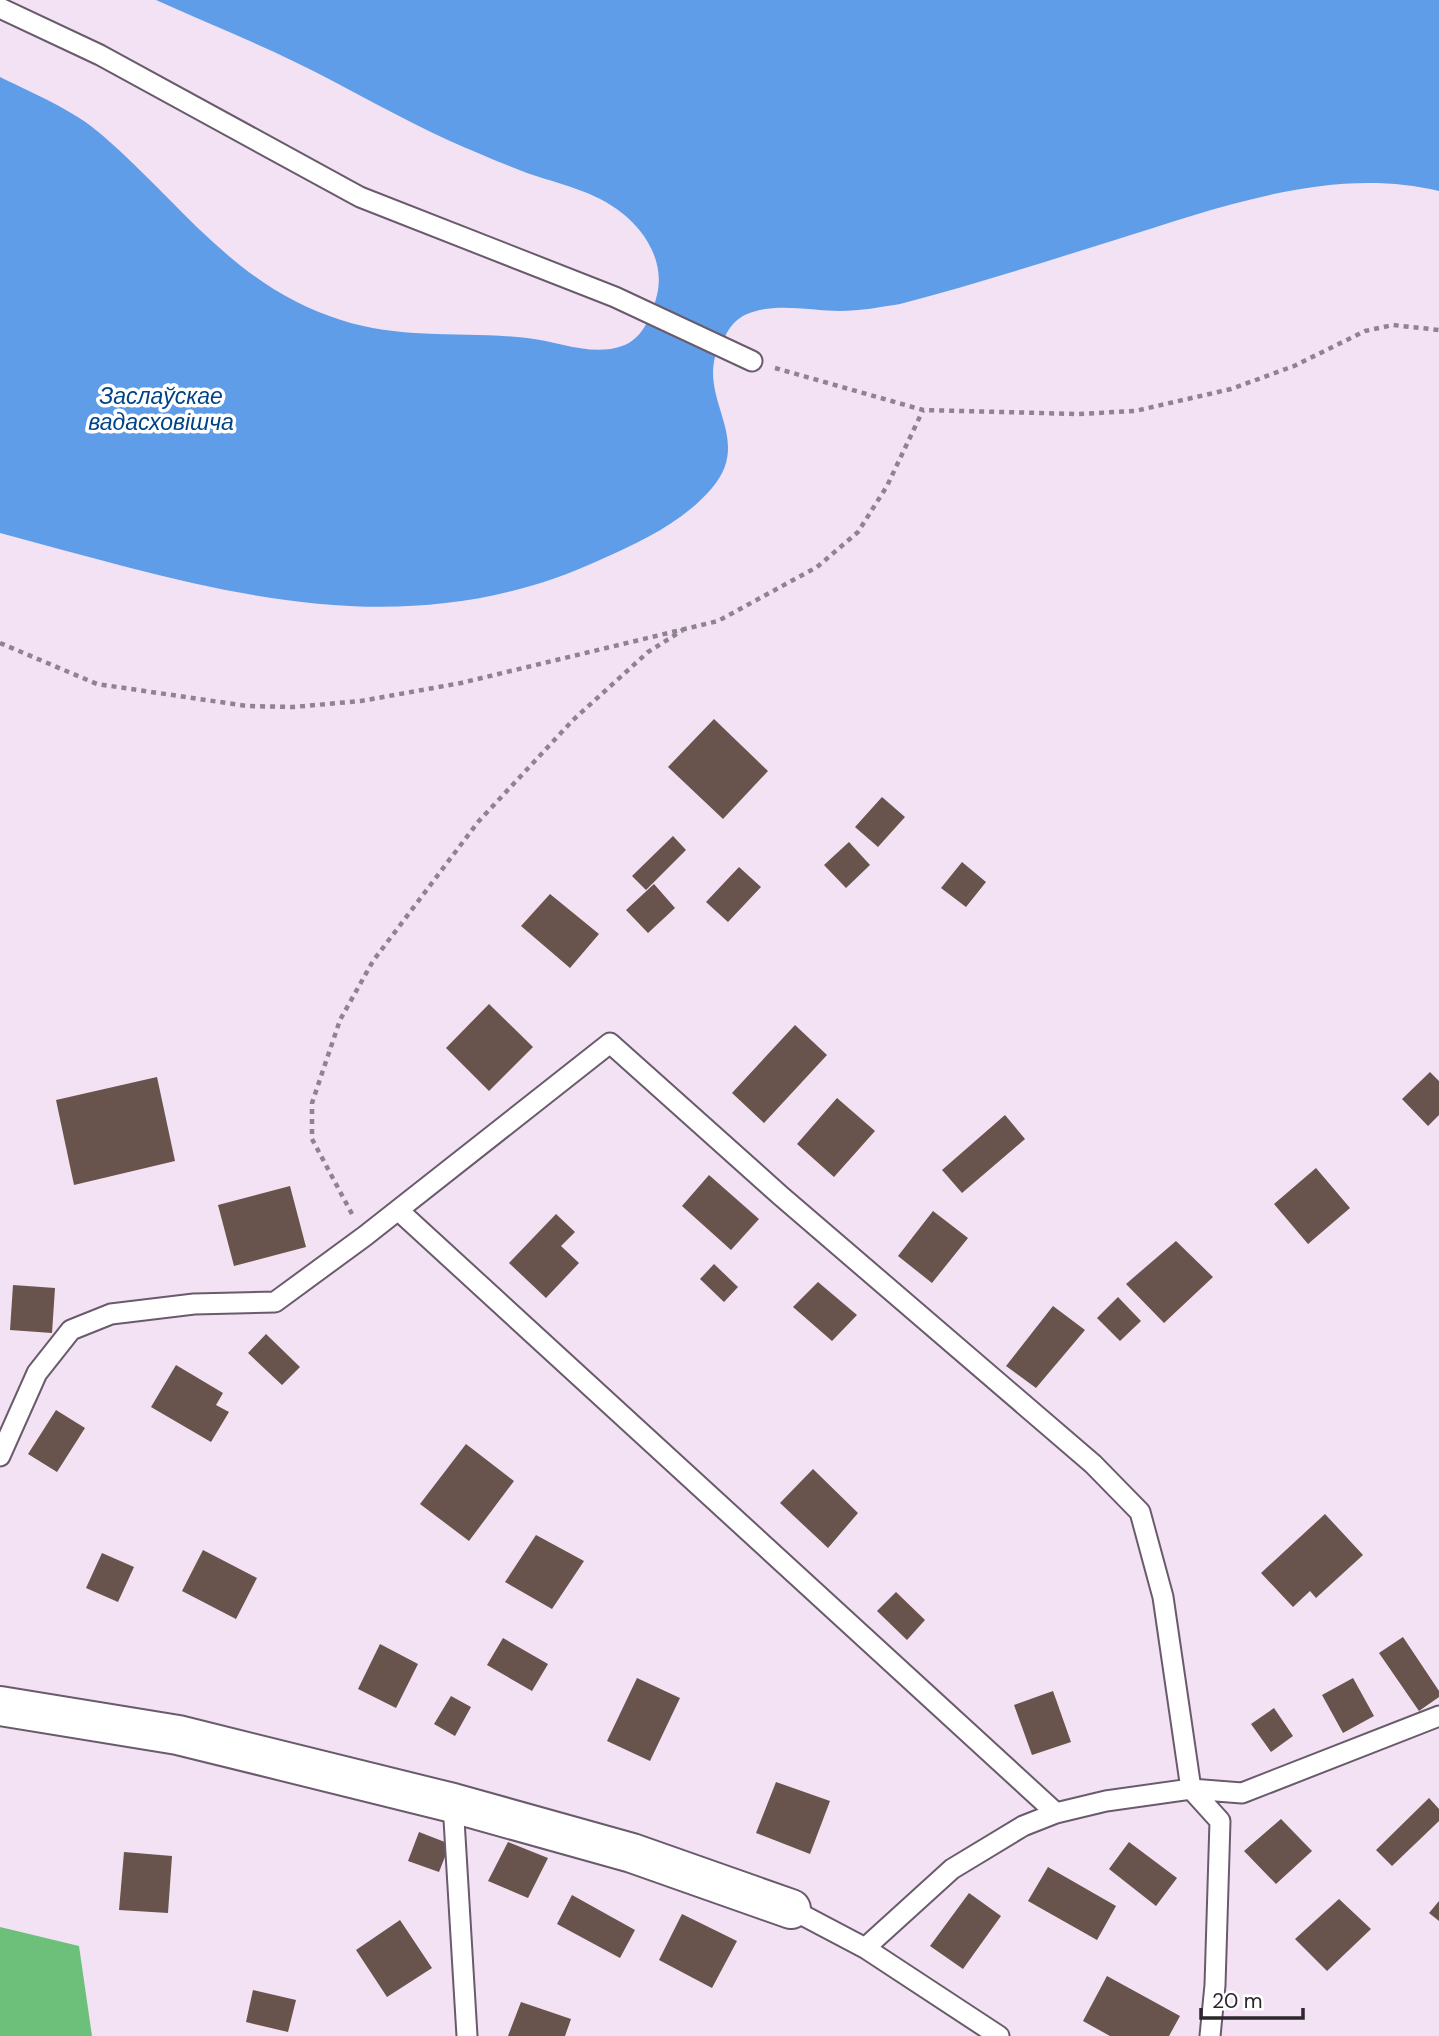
<svg xmlns="http://www.w3.org/2000/svg" width="1439" height="2036" font-family="'DM Sans',sans-serif">
  <style>
    .forest { fill: #6cc07a }
    .water { fill: #5f9de9 }
    .building { fill: #68534d }
    .lines { fill: none; stroke-linecap: round; stroke-linejoin: round }
    .service-casing { stroke: #695b6b; stroke-width: 23 }
    .tertiary-casing { stroke: #695b6b; stroke-width: 42 }
    .path { stroke: #8e838f; stroke-width: 4.5; stroke-dasharray: 5 5; stroke-linecap: butt }
    .service { stroke: #fff; stroke-width: 19 }
    .tertiary { stroke: #fff; stroke-width: 38 }
    .labels { text-anchor: middle; dominant-baseline: central; stroke-width: 7; stroke-linejoin: round; paint-order: stroke }
    .water-label { font-size: 23px; font-style: italic; fill: #004386; stroke: #fff }
  </style>
  <rect width="100%" height="100%" fill="#f2e2f4"/>
  <path class="forest" d="M 0,1927 L 79,1946 L 92,2036 L 0,2036 Z"/>
  <path class="water" d="M 156,0 L 1439,0 L 1439,191 C 1332,165 1217,208 1115,240 C 1044,262 973,285 900,304 C 881,307 860,311 840,311 C 811,311 775,302 747,314 C 737,318 729,327 725,337 C 722,343 717,350 715,357 C 703,404 752,441 712,488 C 683,522 642,541 602,559 C 398,654 203,587 0,533 L 0,77 C 34,94 74,110 102,135 C 182,204 235,287 341,320 C 403,340 463,331 527,338 C 557,341 592,357 622,346 C 644,339 654,311 658,290 C 663,260 645,231 622,213 C 595,191 559,184 527,173 C 501,163 475,152 450,141 C 397,117 347,87 295,62 C 250,40 202,21 156,0 Z"/>
  <path class="building" d="M 714,719 L 768,771 L 723,819 L 668,767 Z
    M 882,797 L 905,817 L 878,847 L 855,827 Z
    M 673,836 L 686,850 L 646,890 L 632,876 Z
    M 849,842 L 870,865 L 846,888 L 824,865 Z
    M 962,862 L 986,882 L 966,907 L 941,888 Z
    M 739,867 L 761,887 L 728,922 L 706,902 Z
    M 654,884 L 675,908 L 648,933 L 626,910 Z
    M 550,894 L 599,934 L 570,968 L 521,926 Z
    M 489,1004 L 533,1047 L 489,1091 L 446,1048 Z
    M 795,1025 L 827,1055 L 764,1123 L 732,1093 Z
    M 1430,1072 L 1439,1081 L 1439,1115 L 1428,1126 L 1402,1099 Z
    M 157,1077 L 175,1161 L 74,1185 L 56,1100 Z
    M 837,1098 L 875,1131 L 834,1177 L 797,1144 Z
    M 1005,1115 L 1025,1139 L 962,1193 L 942,1170 Z
    M 1316,1168 L 1350,1208 L 1308,1244 L 1274,1204 Z
    M 709,1175 L 759,1219 L 731,1250 L 682,1206 Z
    M 290,1186 L 306,1247 L 234,1266 L 218,1205 Z
    M 933,1211 L 968,1238 L 932,1283 L 898,1256 Z
    M 556,1214 L 575,1232 L 561,1246 L 579,1263 L 546,1298 L 509,1263 Z
    M 1176,1241 L 1213,1277 L 1164,1323 L 1126,1284 Z
    M 714,1264 L 738,1287 L 724,1302 L 700,1279 Z
    M 818,1282 L 857,1315 L 832,1341 L 793,1307 Z
    M 13,1285 L 55,1288 L 52,1333 L 10,1330 Z
    M 1118,1297 L 1141,1321 L 1120,1341 L 1097,1318 Z
    M 1053,1306 L 1085,1330 L 1036,1388 L 1006,1366 Z
    M 266,1334 L 300,1367 L 282,1385 L 248,1353 Z
    M 176,1365 L 223,1393 L 216,1405 L 229,1412 L 211,1442 L 151,1407 Z
    M 56,1410 L 85,1428 L 57,1472 L 28,1454 Z
    M 466,1444 L 514,1481 L 469,1541 L 420,1504 Z
    M 813,1469 L 858,1513 L 828,1548 L 780,1503 Z
    M 1325,1514 L 1363,1555 L 1316,1598 L 1310,1591 L 1293,1607 L 1261,1573 Z
    M 536,1535 L 584,1561 L 552,1609 L 505,1582 Z
    M 203,1550 L 257,1578 L 236,1619 L 182,1591 Z
    M 102,1553 L 134,1567 L 118,1602 L 86,1588 Z
    M 896,1592 L 925,1620 L 907,1640 L 877,1611 Z
    M 1403,1637 L 1439,1691 L 1439,1697 L 1419,1711 L 1379,1653 Z
    M 503,1638 L 548,1664 L 532,1691 L 487,1665 Z
    M 380,1644 L 418,1664 L 396,1708 L 358,1689 Z
    M 637,1678 L 680,1698 L 650,1761 L 607,1741 Z
    M 1353,1678 L 1374,1716 L 1343,1733 L 1322,1695 Z
    M 1053,1691 L 1071,1742 L 1032,1755 L 1014,1705 Z
    M 451,1696 L 471,1707 L 455,1736 L 434,1724 Z
    M 1274,1708 L 1293,1736 L 1271,1752 L 1251,1724 Z
    M 776,1782 L 830,1801 L 810,1854 L 756,1833 Z
    M 1429,1798 L 1439,1809 L 1439,1821 L 1392,1866 L 1376,1850 Z
    M 1281,1819 L 1312,1851 L 1276,1884 L 1244,1851 Z
    M 419,1832 L 450,1844 L 439,1872 L 408,1861 Z
    M 508,1842 L 548,1858 L 528,1898 L 488,1881 Z
    M 1129,1842 L 1177,1878 L 1156,1906 L 1109,1869 Z
    M 124,1852 L 172,1856 L 168,1913 L 119,1910 Z
    M 1048,1867 L 1116,1906 L 1097,1940 L 1028,1901 Z
    M 969,1893 L 1001,1916 L 963,1969 L 930,1946 Z
    M 572,1895 L 635,1930 L 620,1958 L 557,1924 Z
    M 1339,1899 L 1371,1929 L 1327,1971 L 1295,1939 Z
    M 1439,1901 L 1439,1921 L 1429,1913 Z
    M 682,1914 L 737,1941 L 712,1988 L 659,1960 Z
    M 400,1920 L 432,1968 L 387,1997 L 356,1950 Z
    M 1107,1976 L 1180,2016 L 1169,2036 L 1110,2036 L 1083,2021 Z
    M 253,1990 L 296,2000 L 288,2032 L 246,2022 Z
    M 521,2002 L 571,2019 L 565,2036 L 508,2036 Z"/>
  <g class="lines">
    <g class="service-casing">
      <path id="service" d="M 0,8 L 100,55 L 360,197 L 615,297 L 752,361
        M 398,1210 L 1056,1813
        M 0,1456 L 37,1373 L 71,1330 L 111,1314 L 194,1304 L 275,1302 L 365,1236 L 610,1043 L 781,1196 L 1093,1464 L 1140,1512 L 1163,1597 L 1191,1789 L 1220,1821 L 1215,1985 L 1210,2036
        M 453,1803 L 467,2036
        M 791,1909 L 865,1948 L 999,2036
        M 865,1948 L 952,1869 L 1023,1826 L 1056,1813 L 1106,1801 L 1191,1789 L 1242,1793 L 1439,1716"/>
    </g>
    <g class="tertiary-casing">
      <path id="tertiary" d="M 0,1706 L 178,1735 L 453,1803 L 632,1853 L 791,1909"/>
    </g>
    <path class="path" d="M 775,368 L 923,410 L 1078,414 L 1135,411 L 1231,389 L 1294,366 L 1365,331 L 1393,325 L 1439,330
      M 0,643 L 97,684 L 247,706 L 293,707 L 361,701 L 461,683 L 718,621 L 817,567 L 858,532 L 887,486 L 923,410
      M 352,1214 L 312,1139 L 312,1103 L 340,1020 L 373,961 L 478,822 L 573,720 L 648,652 L 683,630"/>
    <use href="#service" class="service"/>
    <use href="#tertiary" class="tertiary"/>
  </g>
  <g class="labels">
    <g class="water-label">
      <text x="161" y="396">Заслаўскае<tspan x="161" dy="26">вадасховішча</tspan></text>
    </g>
  </g>
  <path d="M1201 2008v10h102v-10" fill="none" stroke="#2c262d" stroke-width="3.5"/>
  <text x="1212" y="2008" font-size="21" fill="#2c262d" stroke="#ffffff" stroke-width="5" paint-order="stroke">20 m</text>
</svg>
